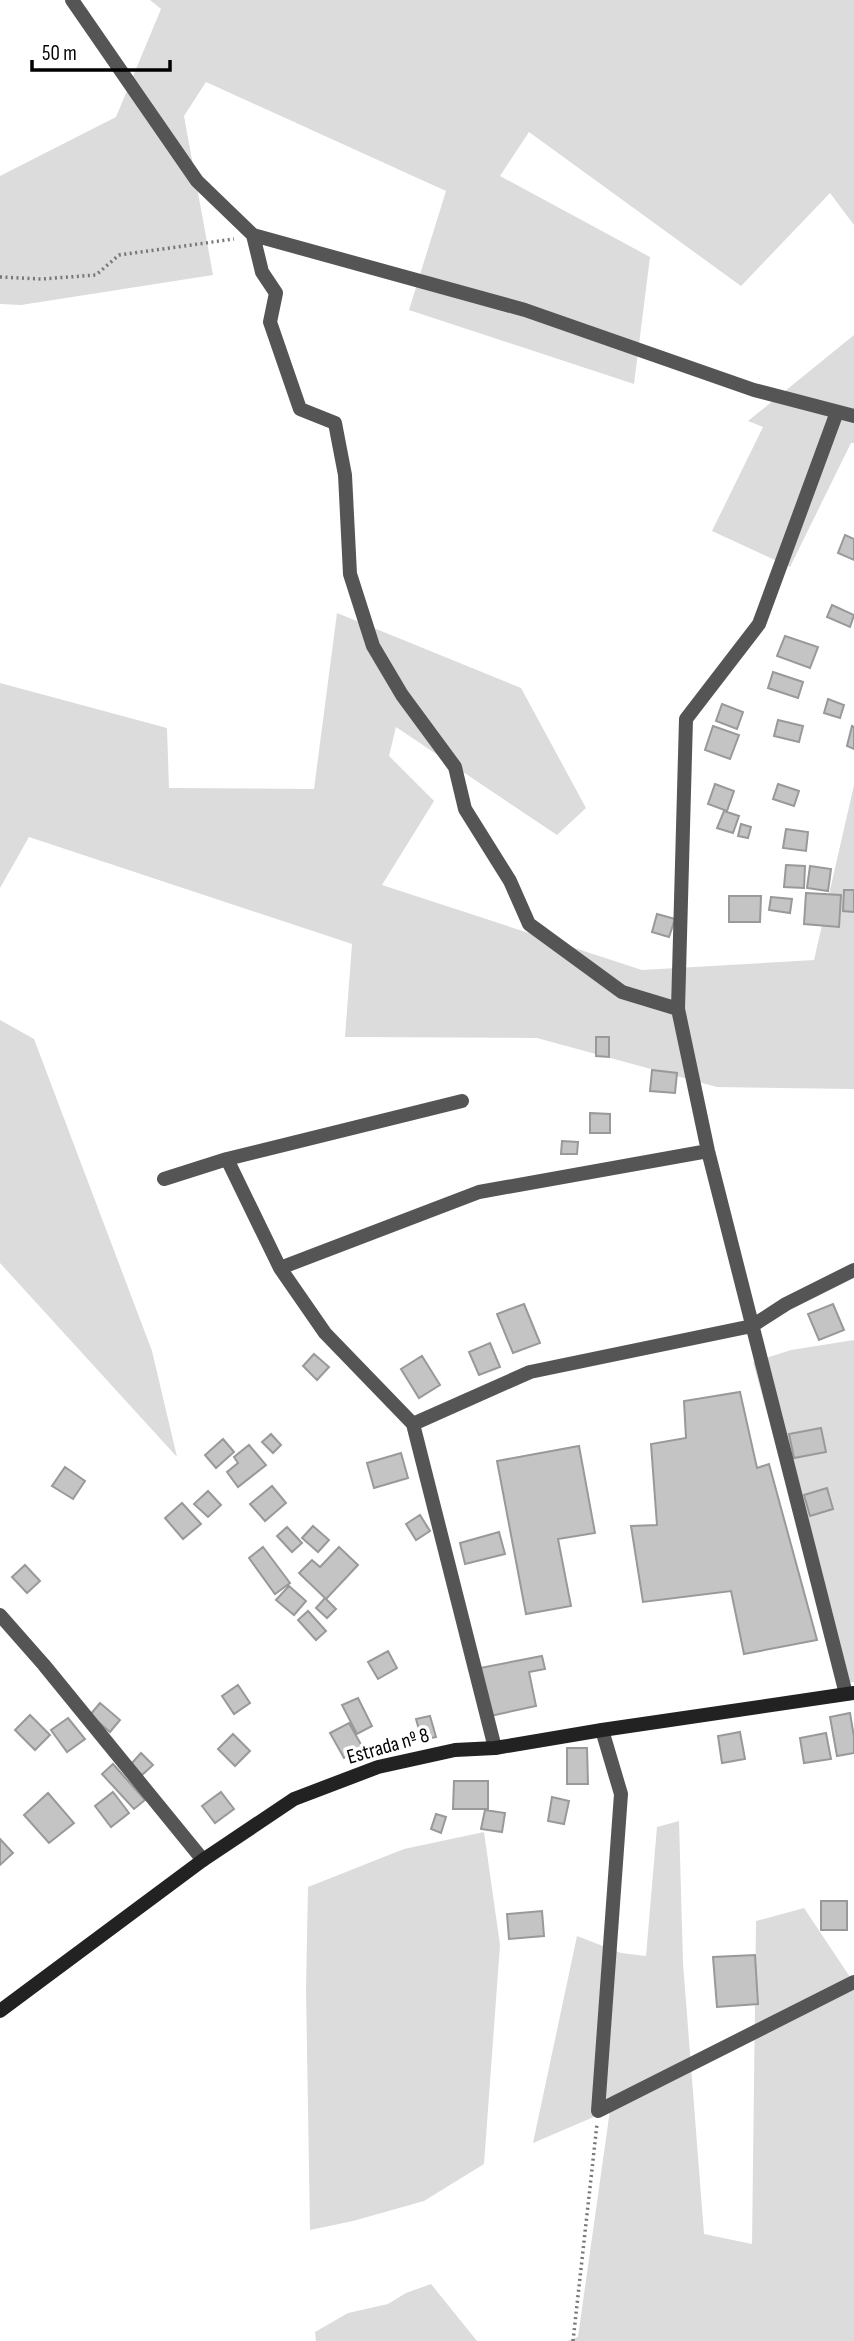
<svg xmlns="http://www.w3.org/2000/svg" width="854" height="2341" font-family="'Sofia Sans Condensed',sans-serif">
  <style>
    .green { fill: #dcdcdc }
    .building { fill: #c4c4c4; stroke: #999; stroke-width: 2 }
    .lines { fill: none; stroke-linecap: round; stroke-linejoin: round }
    .path { stroke: #777; stroke-width: 3.5; stroke-dasharray: 2 3.5; stroke-linecap: butt }
    .street { stroke: #555; stroke-width: 14 }
    .secondary { stroke: #222; stroke-width: 14 }
    .labels { text-anchor: middle; dominant-baseline: central; stroke-width: 7; stroke-linejoin: round; paint-order: stroke }
    .street-label { font-size: 21px; fill: #000; stroke: #fff }
  </style>
  <rect width="100%" height="100%" fill="#fff"/>
  <path class="green" d="M 150,0 L 854,0 L 854,225 L 830,193 L 741,286 L 529,132 L 500,176 L 650,257 L 634,384 L 409,310 L 446,191 L 206,82 L 184,116 L 213,275 L 21,305 L 0,304 L 0,176 L 116,117 L 161,9 Z
    M 854,335 L 854,443 L 851,443 L 790,567 L 712,531 L 763,427 L 748,421 Z
    M 337,613 L 521,688 L 586,808 L 557,835 L 396,727 L 389,756 L 434,801 L 382,885 L 642,970 L 814,960 L 854,785 L 854,1089 L 717,1087 L 537,1038 L 345,1037 L 352,944 L 29,837 L 0,888 L 0,683 L 167,728 L 169,788 L 314,789 Z
    M 0,1020 L 34,1039 L 152,1351 L 177,1457 L 0,1263 Z
    M 854,1340 L 854,1682 L 841,1683 L 753,1362 L 791,1350 Z
    M 679,1821 L 683,1963 L 704,2234 L 752,2244 L 756,1921 L 804,1908 L 854,1983 L 854,2341 L 567,2341 L 578,2337 L 610,2110 L 533,2143 L 577,1936 L 621,1953 L 646,1956 L 657,1827 Z
    M 484,1832 L 500,1945 L 484,2164 L 424,2201 L 353,2221 L 310,2230 L 306,1988 L 308,1887 L 404,1849 Z
    M 431,2284 L 477,2341 L 316,2341 L 315,2332 L 348,2313 L 388,2304 L 406,2293 Z"/>
  <path class="building" d="M 845,535 L 854,539 L 854,560 L 838,553 Z
    M 832,605 L 854,615 L 850,627 L 827,617 Z
    M 785,636 L 818,647 L 810,668 L 777,656 Z
    M 773,672 L 803,682 L 798,698 L 768,688 Z
    M 828,699 L 844,705 L 840,718 L 824,713 Z
    M 722,704 L 743,712 L 737,729 L 716,721 Z
    M 778,720 L 803,726 L 799,742 L 774,736 Z
    M 713,726 L 739,735 L 730,759 L 705,750 Z
    M 852,726 L 854,727 L 854,749 L 847,746 Z
    M 715,784 L 734,791 L 727,811 L 708,804 Z
    M 778,784 L 799,791 L 794,806 L 773,799 Z
    M 724,811 L 739,816 L 733,833 L 717,828 Z
    M 741,824 L 751,827 L 748,838 L 738,836 Z
    M 786,829 L 808,832 L 806,851 L 783,848 Z
    M 786,865 L 805,866 L 804,888 L 784,887 Z
    M 810,866 L 831,869 L 828,891 L 807,888 Z
    M 844,890 L 854,890 L 854,912 L 843,911 Z
    M 806,893 L 841,895 L 839,927 L 804,924 Z
    M 729,896 L 761,896 L 760,922 L 729,922 Z
    M 771,897 L 792,899 L 790,913 L 769,910 Z
    M 657,914 L 675,919 L 669,937 L 652,932 Z
    M 596,1037 L 609,1037 L 609,1057 L 596,1056 Z
    M 652,1070 L 677,1073 L 675,1093 L 650,1091 Z
    M 590,1113 L 610,1114 L 610,1133 L 590,1133 Z
    M 562,1141 L 578,1142 L 577,1154 L 561,1154 Z
    M 524,1304 L 540,1343 L 513,1353 L 497,1314 Z
    M 833,1304 L 844,1330 L 819,1340 L 808,1314 Z
    M 490,1343 L 500,1367 L 479,1375 L 469,1352 Z
    M 314,1354 L 329,1367 L 317,1380 L 303,1366 Z
    M 422,1356 L 440,1385 L 419,1398 L 401,1369 Z
    M 740,1392 L 757,1468 L 769,1464 L 817,1640 L 744,1654 L 731,1591 L 643,1602 L 631,1526 L 657,1525 L 651,1444 L 686,1438 L 684,1401 Z
    M 821,1428 L 826,1452 L 794,1458 L 789,1434 Z
    M 271,1434 L 281,1445 L 273,1453 L 262,1442 Z
    M 223,1439 L 234,1452 L 216,1468 L 205,1455 Z
    M 249,1445 L 266,1465 L 238,1487 L 227,1472 L 238,1463 L 234,1457 Z
    M 579,1446 L 595,1533 L 558,1539 L 571,1606 L 526,1614 L 497,1461 Z
    M 401,1453 L 408,1478 L 374,1488 L 367,1463 Z
    M 65,1467 L 85,1481 L 73,1499 L 52,1486 Z
    M 272,1486 L 286,1503 L 265,1521 L 250,1504 Z
    M 827,1488 L 833,1509 L 810,1516 L 804,1495 Z
    M 208,1491 L 221,1505 L 208,1517 L 194,1504 Z
    M 182,1503 L 201,1524 L 183,1539 L 165,1518 Z
    M 420,1515 L 430,1531 L 416,1540 L 406,1524 Z
    M 313,1526 L 329,1540 L 318,1552 L 302,1538 Z
    M 287,1527 L 302,1543 L 292,1552 L 277,1536 Z
    M 499,1532 L 505,1554 L 465,1564 L 460,1543 Z
    M 263,1547 L 290,1583 L 275,1594 L 249,1558 Z
    M 339,1547 L 358,1565 L 326,1599 L 336,1609 L 327,1618 L 316,1608 L 325,1598 L 299,1573 L 312,1560 L 320,1567 Z
    M 25,1565 L 40,1581 L 27,1593 L 12,1577 Z
    M 289,1586 L 306,1601 L 294,1615 L 276,1600 Z
    M 308,1611 L 326,1631 L 316,1640 L 298,1620 Z
    M 388,1651 L 397,1668 L 378,1679 L 368,1662 Z
    M 542,1656 L 545,1669 L 529,1672 L 536,1706 L 490,1716 L 480,1668 Z
    M 238,1685 L 250,1703 L 234,1714 L 222,1696 Z
    M 358,1698 L 372,1726 L 357,1734 L 342,1705 Z
    M 100,1703 L 120,1720 L 110,1732 L 90,1715 Z
    M 850,1713 L 854,1737 L 854,1753 L 837,1756 L 830,1717 Z
    M 30,1715 L 50,1735 L 35,1750 L 15,1730 Z
    M 430,1716 L 436,1737 L 422,1740 L 416,1719 Z
    M 68,1718 L 85,1739 L 67,1752 L 51,1730 Z
    M 349,1723 L 363,1748 L 344,1758 L 330,1733 Z
    M 740,1732 L 745,1759 L 722,1763 L 718,1736 Z
    M 826,1733 L 831,1759 L 804,1763 L 800,1738 Z
    M 233,1734 L 250,1751 L 235,1766 L 218,1749 Z
    M 567,1748 L 587,1748 L 588,1784 L 567,1784 Z
    M 141,1753 L 153,1765 L 142,1775 L 131,1764 Z
    M 113,1764 L 145,1800 L 134,1809 L 102,1774 Z
    M 454,1781 L 488,1781 L 488,1809 L 453,1809 Z
    M 113,1792 L 129,1813 L 111,1827 L 95,1806 Z
    M 221,1792 L 234,1809 L 215,1823 L 202,1806 Z
    M 48,1793 L 74,1823 L 49,1843 L 24,1815 Z
    M 552,1797 L 569,1801 L 564,1824 L 548,1821 Z
    M 485,1810 L 505,1813 L 502,1832 L 481,1829 Z
    M 436,1814 L 446,1817 L 441,1833 L 431,1829 Z
    M 0,1839 L 13,1853 L 0,1865 Z
    M 821,1901 L 847,1901 L 847,1930 L 821,1930 Z
    M 542,1911 L 544,1936 L 509,1939 L 507,1914 Z
    M 755,1955 L 758,2004 L 717,2007 L 713,1957 Z"/>
  <g class="lines">
    <path class="path" d="M 0,277 L 41,279 L 96,275 L 119,255 L 234,239
      M 573,2341 L 597,2124"/>
    <path class="street" d="M 72,0 L 197,181 L 253,235 L 525,310 L 754,390 L 854,416
      M 253,235 L 262,272 L 276,293 L 270,322 L 300,409 L 335,423 L 345,475 L 350,574 L 373,646 L 402,695 L 455,767 L 465,809 L 510,881 L 529,924 L 622,992 L 678,1009
      M 837,412 L 759,624 L 686,719 L 678,1009 L 708,1151 L 846,1694
      M 227,1159 L 280,1268 L 325,1333 L 413,1424 L 495,1748
      M 164,1179 L 227,1159 L 462,1101
      M 280,1268 L 479,1192 L 708,1151
      M 413,1424 L 530,1372 L 752,1326 L 786,1304 L 854,1270
      M 0,1615 L 44,1665 L 203,1860
      M 602,1730 L 621,1794 L 598,2111 L 854,1982"/>
    <path class="secondary" d="M 0,2011 L 203,1860 L 294,1799 L 378,1767 L 455,1750 L 495,1748 L 602,1730 L 854,1693"/>
  </g>
  <g class="labels">
    <g class="street-label">
      <text transform="translate(388 1746) rotate(-16)">Estrada nº 8</text>
    </g>
  </g>
  <path d="M32 60v10h138v-10" fill="none" stroke="#000000" stroke-width="3.5"/>
  <text x="42" y="60" font-size="21" fill="#000000" stroke="#ffffff" stroke-width="5" paint-order="stroke">50 m</text>
</svg>
